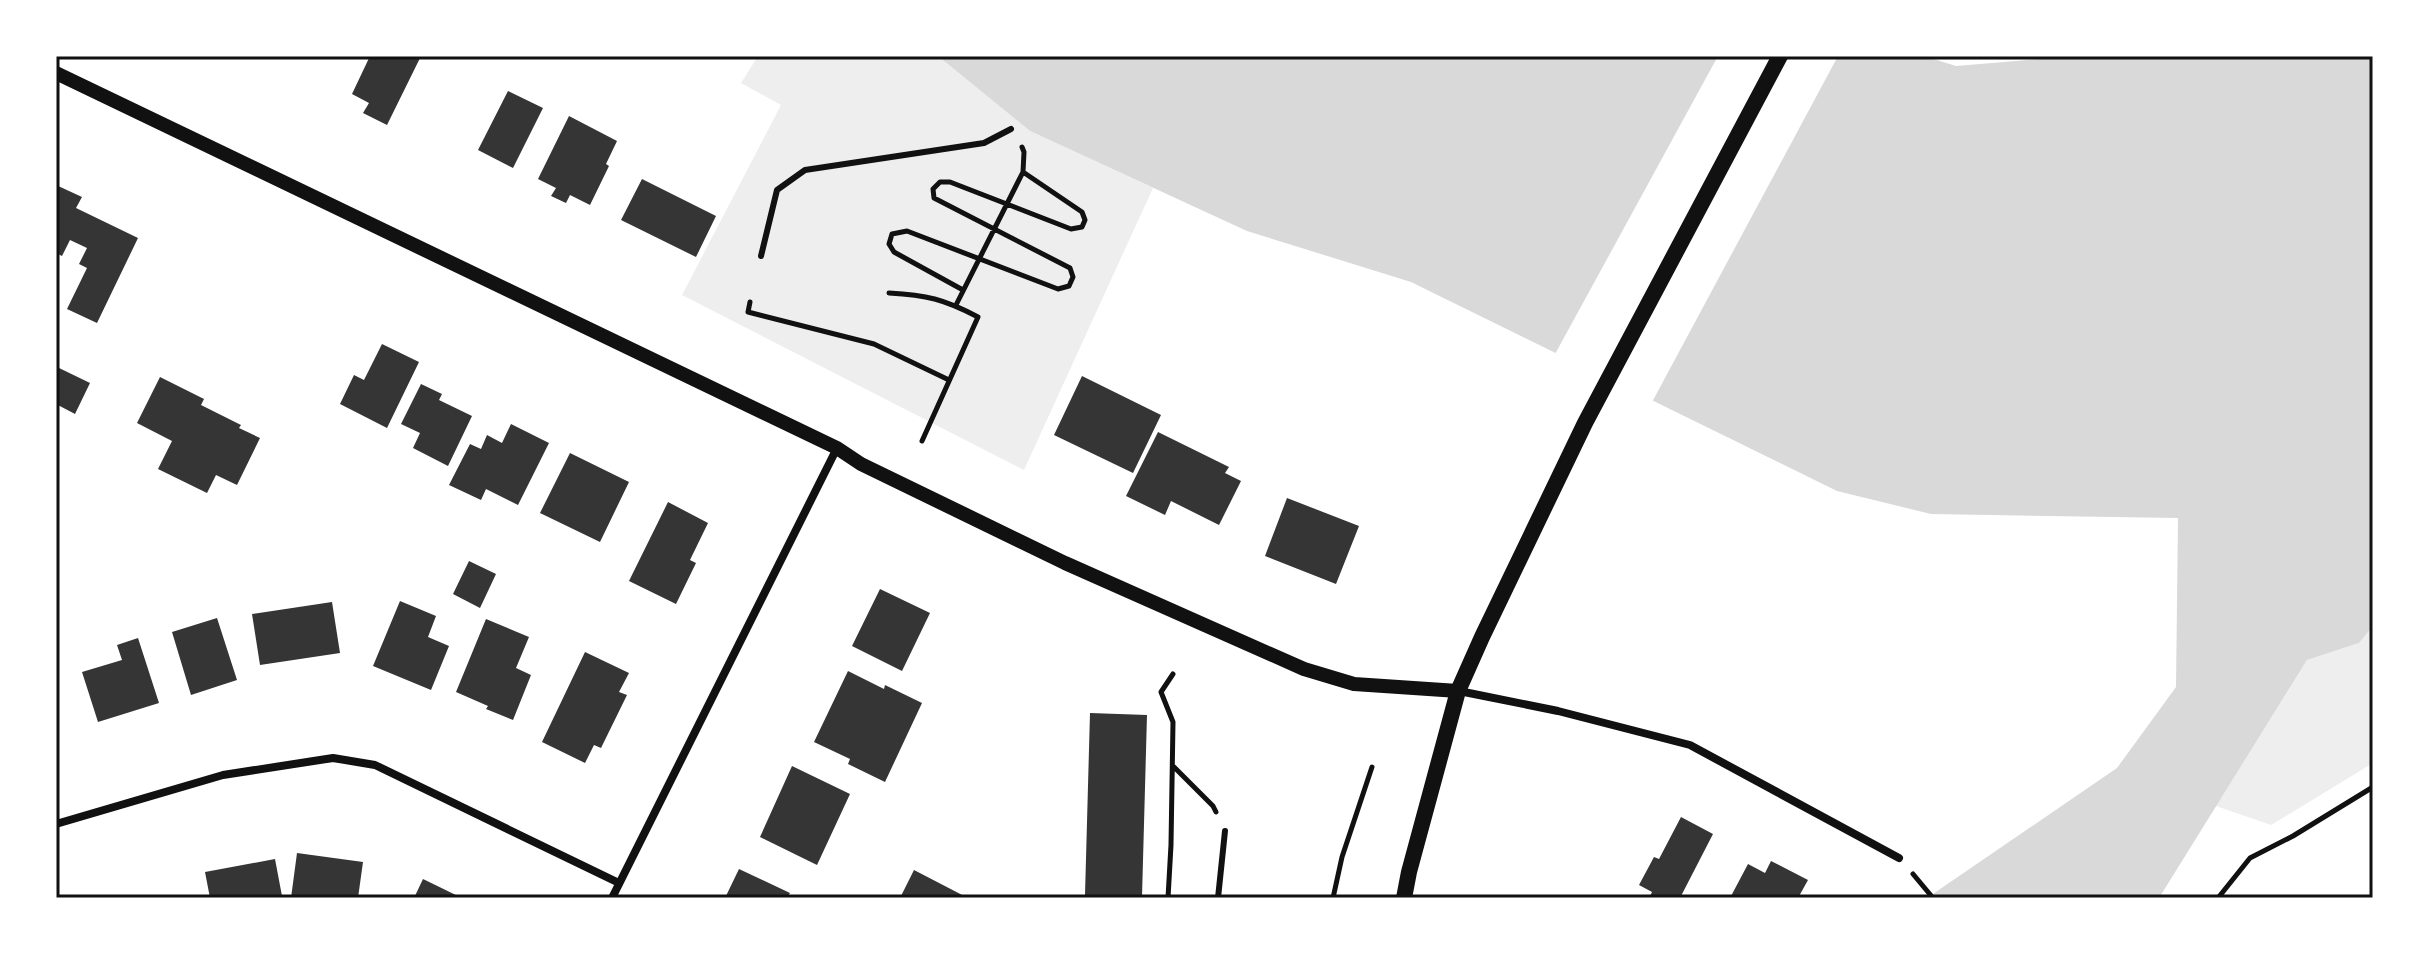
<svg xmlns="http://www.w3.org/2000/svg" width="2429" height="954" font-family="Commissioner,sans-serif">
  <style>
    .green { fill: #eee }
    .water { fill: #d9d9d9 }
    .pier { fill: #fff }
    .building { fill: #353535 }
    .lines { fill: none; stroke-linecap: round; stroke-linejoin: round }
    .path { stroke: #111; stroke-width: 5 }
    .service { stroke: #111; stroke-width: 6 }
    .minor { stroke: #111; stroke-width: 8 }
    .tertiary { stroke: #111; stroke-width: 14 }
    .secondary { stroke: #111; stroke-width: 16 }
    .neatline { fill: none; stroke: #111; stroke-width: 3 }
  </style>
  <rect width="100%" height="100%" fill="#fff"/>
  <path class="green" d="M 758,56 L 938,56 L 1030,131 L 1153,188 L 1024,470 L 682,295 L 781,105 L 741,83 Z
    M 2373,626 L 2373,763 L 2271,825 L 2216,806 L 2307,660 L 2359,643 Z"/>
  <path class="water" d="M 938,56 L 1924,56 L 1956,66 L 2076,56 L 2373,56 L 2373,626 L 2359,643 L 2307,660 L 2159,898 L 1927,898 L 2117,768 L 2176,687 L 2178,518 L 1931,514 L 1837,491 L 1411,282 L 1247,231 L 1030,131 Z"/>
  <path class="pier" d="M 1718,56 L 1838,56 L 1651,404 L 1554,356 Z"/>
  <path class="building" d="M 370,56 L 421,56 L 387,125 L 363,113 L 369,103 L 352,94 Z
    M 508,91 L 543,108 L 513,168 L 478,150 Z
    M 569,116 L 617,141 L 606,164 L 609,166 L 590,205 L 570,195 L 566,203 L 551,196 L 556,188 L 538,179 Z
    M 642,179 L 716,216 L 696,257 L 621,220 Z
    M 56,185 L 82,197 L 76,208 L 138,238 L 97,323 L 67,309 L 87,268 L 79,264 L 87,248 L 70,240 L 62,256 L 56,253 Z
    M 382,344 L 419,362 L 387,428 L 340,404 L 354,375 L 364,380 Z
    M 57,367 L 90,383 L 75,414 L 56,404 Z
    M 1082,376 L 1161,415 L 1133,473 L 1054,435 Z
    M 160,377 L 204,399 L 201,405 L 241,425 L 239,428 L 260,438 L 237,485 L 216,475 L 207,493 L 158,469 L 172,441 L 137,423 Z
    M 421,384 L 442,394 L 439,400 L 472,416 L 448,466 L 413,448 L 420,433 L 401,424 Z
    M 511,424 L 549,443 L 518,505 L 486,489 L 481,500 L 449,485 L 470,444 L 481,449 L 487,435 L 502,443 Z
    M 1158,432 L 1229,467 L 1225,473 L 1241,481 L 1219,525 L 1171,501 L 1165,515 L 1126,496 Z
    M 570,453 L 629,482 L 600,542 L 540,513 Z
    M 1287,498 L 1359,526 L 1336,584 L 1265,556 Z
    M 668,502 L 708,523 L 690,560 L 696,563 L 676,604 L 629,581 Z
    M 469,561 L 496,574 L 480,608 L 453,594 Z
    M 880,589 L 930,613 L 902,671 L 852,646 Z
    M 400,601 L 436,616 L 428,637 L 449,646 L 431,690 L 373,666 Z
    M 332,602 L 340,653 L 260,665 L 252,614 Z
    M 217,618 L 237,680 L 191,695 L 172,632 Z
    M 486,619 L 529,637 L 516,668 L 531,675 L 513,720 L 486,709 L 488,706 L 456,692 Z
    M 138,638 L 159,703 L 98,722 L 82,672 L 122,660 L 117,645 Z
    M 585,652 L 629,673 L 619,692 L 627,695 L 601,748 L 594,745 L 585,763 L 542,742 Z
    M 848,671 L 884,689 L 885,685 L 922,703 L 885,782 L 848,764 L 850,759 L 814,742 Z
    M 1090,713 L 1147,715 L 1142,897 L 1085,895 Z
    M 792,766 L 850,794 L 817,865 L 760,837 Z
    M 1681,817 L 1713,834 L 1680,898 L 1649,898 L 1652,892 L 1639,885 L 1654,857 L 1659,859 Z
    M 297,853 L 363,862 L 358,898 L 291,898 Z
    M 275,859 L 282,896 L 269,898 L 210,898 L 205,872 Z
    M 1771,861 L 1808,880 L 1798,898 L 1730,898 L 1748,864 L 1765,873 Z
    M 739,869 L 790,893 L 787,898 L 725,898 Z
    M 914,870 L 968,898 L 900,898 Z
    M 423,879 L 462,898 L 414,898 Z"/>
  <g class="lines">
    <path class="path" d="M 963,290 L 894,252 L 889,244 L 892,234 L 907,231 L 1058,289 L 1069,286 L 1073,277 L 1070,268 L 934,198 L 933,189 L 940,182 L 950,182 L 1071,229 L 1082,227 L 1085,220 L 1082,212 L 1023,172
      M 889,293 C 926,295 944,299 978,317 L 922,441
      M 750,302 L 748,312 L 874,344 L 949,380
      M 956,305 L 1023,172 L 1024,152 L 1022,147
      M 1174,767 L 1213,806 L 1216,812
      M 1913,874 L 1933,898
      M 1168,898 L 1171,845 L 1173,722 L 1161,692 L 1173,674
      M 1333,898 L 1342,857 L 1372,767
      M 2218,898 L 2250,858 L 2293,836 L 2373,787"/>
    <path class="service" d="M 761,256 L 777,190 L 805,170 L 984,143 L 1011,129
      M 1218,898 L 1225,831"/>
    <path class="minor" d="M 1459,691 L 1558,711 L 1690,745 L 1899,858
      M 56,824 L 223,775 L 333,758 L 375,765 L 619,883
      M 612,898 L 837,448"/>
    <path class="tertiary" d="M 56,73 L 837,448 L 861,464 L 1065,563 L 1304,669 L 1354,684 L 1458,691"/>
    <path class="secondary" d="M 1404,898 L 1409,872 L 1458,691 L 1482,637 L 1585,423 L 1780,56"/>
  </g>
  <rect width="2429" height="954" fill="none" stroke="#ffffff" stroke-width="116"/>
  <rect x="58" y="58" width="2313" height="838" class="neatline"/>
</svg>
